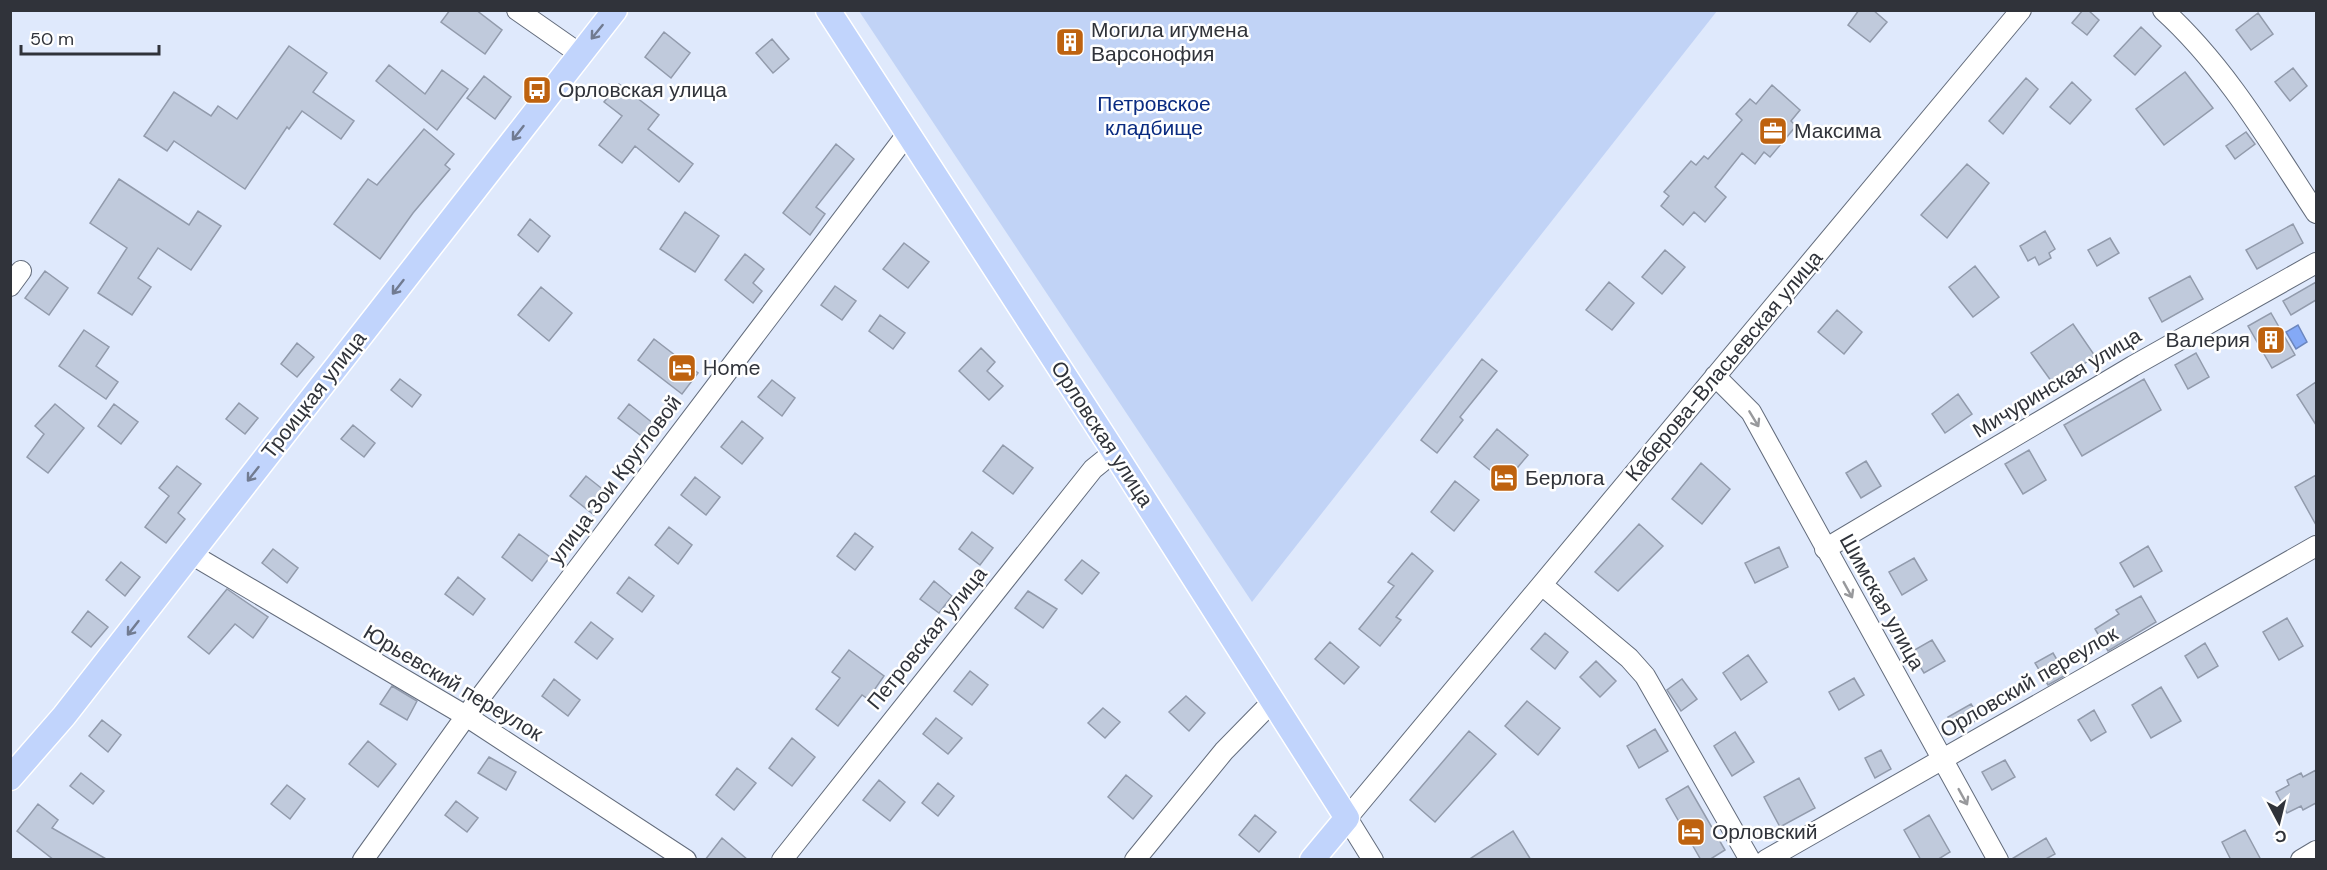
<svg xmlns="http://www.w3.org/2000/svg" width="2327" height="870" font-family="'DM Sans',sans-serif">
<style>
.green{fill:#c1d3f6}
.water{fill:#84a9f6;stroke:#6b86be;stroke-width:1.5}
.building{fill:#c0cadc;stroke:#929bac;stroke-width:1.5}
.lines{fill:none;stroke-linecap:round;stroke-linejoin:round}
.minor-casing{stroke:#636c7c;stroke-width:22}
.major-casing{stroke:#fff;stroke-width:27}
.minor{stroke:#fff;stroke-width:20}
.major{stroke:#c1d4fc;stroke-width:24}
.oneway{stroke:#717b91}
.oneway2{stroke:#98999c}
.labels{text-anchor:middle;stroke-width:5;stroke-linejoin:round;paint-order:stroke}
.poi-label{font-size:21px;fill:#30333a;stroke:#fff;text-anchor:start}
.park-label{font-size:21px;fill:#0a2b81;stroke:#fff}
.street-label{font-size:21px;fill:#30333a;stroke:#fff}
</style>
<rect width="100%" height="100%" fill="#dfe9fc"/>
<!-- green -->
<path class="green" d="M859,11H1717L1252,602Z"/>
<!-- water -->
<path class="water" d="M2298,325L2307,342L2296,349L2286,332Z"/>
<!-- building -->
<path class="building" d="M450,10H476L502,30L485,54L441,22Z
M1859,10H1873L1887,22L1870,42L1848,25Z
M2083,10H2088L2099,20L2087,35L2072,23Z
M2258,13L2273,34L2251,50L2236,30Z
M2141,27L2161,46L2135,75L2114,56Z
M664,32L690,53L671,78L645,57Z
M772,39L789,59L773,73L756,53Z
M289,46L327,73L313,92L354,121L341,139L302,111L289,129L287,127L245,189L174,141L167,151L144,136L174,92L211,116L218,106L237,119Z
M389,65L425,94L442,70L468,89L437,130L376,81Z
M2293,68L2307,86L2290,101L2275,82Z
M2185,72L2213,108L2164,145L2136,109Z
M484,76L511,97L495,119L467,98Z
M2026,78L2038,89L2003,134L1989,121Z
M2072,82L2091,100L2070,124L2050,107Z
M619,84L659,115L648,129L693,164L679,182L635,146L622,163L599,145L622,116L604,102Z
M1772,85L1800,110L1791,121L1796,126L1770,157L1764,152L1755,164L1742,153L1715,187L1726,197L1705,222L1694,212L1683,225L1661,206L1669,196L1664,192L1691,161L1696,165L1704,156L1708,159L1742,120L1736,114L1750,99L1756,104Z
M424,129L454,154L445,165L450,169L413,213L380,259L334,224L368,179L377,185Z
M2246,132L2255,144L2235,159L2226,146Z
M836,144L854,159L816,207L825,214L810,235L783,213Z
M1967,164L1989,183L1947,238L1921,215Z
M119,179L189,225L198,211L221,226L191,270L158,248L138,278L151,287L132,315L98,293L127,248L90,223Z
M685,212L719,236L695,272L660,249Z
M530,219L550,236L538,252L518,235Z
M2293,224L2303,243L2257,269L2246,250Z
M2045,231L2055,249L2049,253L2051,258L2039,265L2035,257L2028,261L2020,246Z
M2110,238L2119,253L2097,266L2088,250Z
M904,243L929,262L908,288L883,269Z
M1665,250L1685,267L1662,294L1642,277Z
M745,254L764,269L753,283L762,291L753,303L725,280Z
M1975,266L1999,297L1973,317L1949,287Z
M45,271L68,288L49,315L25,298Z
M2190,276L2203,299L2162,322L2149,298Z
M1609,282L1634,303L1612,330L1586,310Z
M2316,282V300L2291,315L2283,301Z
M835,286L856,301L842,320L821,305Z
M541,287L572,313L549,341L518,315Z
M1837,310L1862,332L1844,354L1818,332Z
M2271,313L2295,355L2272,368L2248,326Z
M880,315L905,333L893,349L869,331Z
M2073,324L2095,356L2054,385L2031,353Z
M84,330L109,347L96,366L118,382L106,399L59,366Z
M654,339L698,373L682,394L638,360Z
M297,343L314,357L297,377L281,364Z
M981,348L995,362L987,371L1003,386L989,400L959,371Z
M2196,353L2209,377L2188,389L2175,365Z
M1482,359L1497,371L1460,417L1463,420L1437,453L1421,440Z
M400,379L421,395L412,407L391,390Z
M2144,379L2161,410L2082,456L2064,425Z
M772,380L795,398L782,416L758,397Z
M2316,382V425L2297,395Z
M1958,394L1972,414L1945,433L1932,414Z
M239,403L258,418L245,434L226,419Z
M55,404L84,428L48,473L27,457L44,434L35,426Z
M114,404L138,422L121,444L98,426Z
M629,404L659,428L648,441L618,418Z
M742,421L763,438L742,464L721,447Z
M353,425L375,443L364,457L341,439Z
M1497,429L1528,455L1508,479H1501L1474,457Z
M1003,445L1033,468L1013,494L983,471Z
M2029,450L2046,480L2023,494L2005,464Z
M1866,461L1881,486L1861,498L1846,473Z
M1701,463L1730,489L1702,524L1672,499Z
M177,466L201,484L178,513L185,519L166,543L145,527L169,496L159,488Z
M2316,475V525L2295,487Z
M586,476L610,495L594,515L570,496Z
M695,477L720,497L706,515L681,495Z
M1455,481L1479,500L1454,531L1431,512Z
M1639,524L1663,546L1618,591L1595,572Z
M669,527L692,545L678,564L655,545Z
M972,532L993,548L980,565L959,549Z
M855,533L873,547L855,570L837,556Z
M519,534L550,557L532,581L502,557Z
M2148,546L2162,571L2134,587L2120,563Z
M1779,547L1788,567L1755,583L1745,563Z
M273,549L298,568L287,583L262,563Z
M1412,553L1433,571L1396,617L1401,620L1380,646L1359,629L1394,586L1388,582Z
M1914,558L1927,580L1902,595L1889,572Z
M1082,560L1099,573L1082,594L1065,580Z
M121,562L140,577L125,596L106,580Z
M458,577L485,599L473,615L445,594Z
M629,577L654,596L642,612L617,593Z
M934,581L952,596L939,613L920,599Z
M227,589L268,617L253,638L235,624L209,654L188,637Z
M1028,591L1057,609L1043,628L1015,608Z
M2141,596L2156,622L2108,651L2095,629L2119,614L2116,610Z
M88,611L108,627L91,647L72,632Z
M2287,618L2303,646L2279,660L2263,632Z
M591,622L613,639L597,659L575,642Z
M1545,633L1568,652L1555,669L1531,649Z
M1932,640L1945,661L1924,673L1911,652Z
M1330,642L1359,667L1344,684L1315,659Z
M2205,643L2218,666L2198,678L2185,656Z
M849,650L884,676L868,699L862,695L838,726L816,709L840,678L832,672Z
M2053,653L2066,675L2048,685L2035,663Z
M1748,655L1767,682L1741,700L1723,673Z
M1596,661L1616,681L1600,697L1580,677Z
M970,671L988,685L972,705L954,691Z
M1854,678L1864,695L1839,710L1829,692Z
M554,679L580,700L568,716L542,696Z
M1682,679L1697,699L1681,711L1667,690Z
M392,686L417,701L407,720L380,704Z
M2161,687L2181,721L2151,738L2132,705Z
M1186,696L1205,713L1189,731L1169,712Z
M1527,701L1560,728L1538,755L1505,726Z
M1971,704L1980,718L1957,732L1948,717Z
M1103,708L1120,722L1105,738L1088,723Z
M2094,710L2106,732L2091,741L2078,720Z
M936,718L962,738L948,754L923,734Z
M102,720L121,735L108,752L89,736Z
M1655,729L1668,751L1639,768L1627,746Z
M1469,731L1496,754L1435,822L1410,800Z
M1735,732L1754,762L1732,776L1714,746Z
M792,738L815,757L792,786L769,768Z
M368,741L396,764L378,787L349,764Z
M1881,750L1891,769L1875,778L1865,758Z
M489,757L516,772L506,790L478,773Z
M2005,760L2015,777L1992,790L1982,772Z
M737,768L756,783L734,810L716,795Z
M2316,770V803L2303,810L2301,806L2287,813L2276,792L2289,785L2287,780L2301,773L2303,777Z
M81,773L104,791L93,804L70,786Z
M1126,775L1152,796L1133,819L1108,797Z
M1799,778L1815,808L1780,827L1764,797Z
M879,780L905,802L890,821L863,800Z
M938,783L954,796L938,816L922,803Z
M287,785L305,799L290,819L271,804Z
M1688,786L1725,850L1709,860H1701L1666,799Z
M456,801L478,818L467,832L445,815Z
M38,804L58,820L52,828L108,860H54L17,831Z
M1255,815L1276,832L1259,852L1239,835Z
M1929,815L1950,852L1937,860H1921L1904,830Z
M2245,830L2261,860H2231L2222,842Z
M1513,831L1531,860H1468Z
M722,838L748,860H705Z
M2046,838L2055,854L2044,860H2010Z"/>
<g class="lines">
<!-- minor casing -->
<g class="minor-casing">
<path id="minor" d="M517,10L580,54
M2163,10C2226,67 2270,143 2316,213
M10,286L21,271
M1715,376L1751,412L1998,860
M1825,549L2133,366L2316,263
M191,554L466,716L686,860
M1542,585L1629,658L1645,676L1750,860
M363,860L466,716L908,133
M782,860L1093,469L1114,452
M1135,860L1224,751L1273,701
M1373,860L1347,818L2021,10
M1766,860L2316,546
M2301,860L2316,851"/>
</g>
<!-- major casing -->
<g class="major-casing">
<path id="major" d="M828,10L1114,452L1347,818L1312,860
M10,778L64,716L615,10"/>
</g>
<!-- minor -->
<use href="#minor" class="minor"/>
<!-- major -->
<use href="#major" class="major"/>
</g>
<!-- one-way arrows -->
<defs><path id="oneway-shaft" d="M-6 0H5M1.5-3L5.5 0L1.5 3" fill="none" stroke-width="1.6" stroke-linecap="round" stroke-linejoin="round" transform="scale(1.5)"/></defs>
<g class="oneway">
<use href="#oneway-shaft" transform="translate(597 32) rotate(129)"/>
<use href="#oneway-shaft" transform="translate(518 133) rotate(128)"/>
<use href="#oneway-shaft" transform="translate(398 287) rotate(128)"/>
<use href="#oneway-shaft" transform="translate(253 474) rotate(128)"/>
<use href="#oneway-shaft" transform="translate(133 628) rotate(128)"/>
</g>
<g class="oneway2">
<use href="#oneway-shaft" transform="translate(1754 419) rotate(59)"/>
<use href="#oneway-shaft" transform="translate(1848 590) rotate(61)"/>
<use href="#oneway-shaft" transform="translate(1963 797) rotate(61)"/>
</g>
<!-- icons -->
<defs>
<g id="building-square" transform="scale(1.5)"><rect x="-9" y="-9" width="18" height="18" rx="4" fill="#be620f" stroke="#fff"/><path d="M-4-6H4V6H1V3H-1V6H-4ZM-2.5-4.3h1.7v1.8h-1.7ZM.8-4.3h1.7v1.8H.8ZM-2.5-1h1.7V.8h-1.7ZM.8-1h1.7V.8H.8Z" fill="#fff"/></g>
<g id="bus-square" transform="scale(1.5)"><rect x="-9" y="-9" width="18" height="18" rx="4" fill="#be620f" stroke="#fff"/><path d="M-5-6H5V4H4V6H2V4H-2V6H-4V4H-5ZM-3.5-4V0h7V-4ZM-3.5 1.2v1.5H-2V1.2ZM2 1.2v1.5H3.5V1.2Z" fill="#fff"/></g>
<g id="office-square" transform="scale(1.5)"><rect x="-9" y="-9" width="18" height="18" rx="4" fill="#be620f" stroke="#fff"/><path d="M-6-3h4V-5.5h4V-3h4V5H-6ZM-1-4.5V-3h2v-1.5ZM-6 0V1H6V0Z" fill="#fff"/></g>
<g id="hotel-square" transform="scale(1.5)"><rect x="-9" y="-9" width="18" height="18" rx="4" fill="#be620f" stroke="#fff"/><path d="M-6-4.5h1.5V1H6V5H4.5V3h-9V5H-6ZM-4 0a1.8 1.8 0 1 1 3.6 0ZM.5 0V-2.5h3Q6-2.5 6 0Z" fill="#fff"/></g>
</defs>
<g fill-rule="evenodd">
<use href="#building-square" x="1070" y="42"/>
<use href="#bus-square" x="537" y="90"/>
<use href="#office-square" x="1773" y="131"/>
<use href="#building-square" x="2271" y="340"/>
<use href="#hotel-square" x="682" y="368"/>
<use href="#hotel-square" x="1504" y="478"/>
<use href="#hotel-square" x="1691" y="832"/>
</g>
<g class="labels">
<!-- poi labels -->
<g class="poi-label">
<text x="1091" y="37">Могила игумена<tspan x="1091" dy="24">Варсонофия</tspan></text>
<text x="558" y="97">Орловская улица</text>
<text x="1794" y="138">Максима</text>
<text x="2250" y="347" text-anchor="end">Валерия</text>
<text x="703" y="375">Home</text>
<text x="1525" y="485">Берлога</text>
<text x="1712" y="839">Орловский</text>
</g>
<!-- park labels -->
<g class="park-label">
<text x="1154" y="111">Петровское<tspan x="1154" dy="24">кладбище</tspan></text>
</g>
<!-- street labels -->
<g class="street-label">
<text transform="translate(1724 366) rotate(-50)" y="7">Каберова-Власьевская улица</text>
<text transform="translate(2057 383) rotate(-31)" y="7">Мичуринская улица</text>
<text transform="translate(314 395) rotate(-52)" y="7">Троицкая улица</text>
<text transform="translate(1102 434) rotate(57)" y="7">Орловская улица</text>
<text transform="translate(615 480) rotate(-53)" y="7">улица Зои Кругловой</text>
<text transform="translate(1882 602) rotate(61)" y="7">Шимская улица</text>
<text transform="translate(927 638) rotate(-51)" y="7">Петровская улица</text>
<text transform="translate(2029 682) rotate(-30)" y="7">Орловский переулок</text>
<text transform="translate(453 683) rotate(31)" y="7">Юрьевский переулок</text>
</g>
</g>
<!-- border -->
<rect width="2327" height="870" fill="none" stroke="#30333a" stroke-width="24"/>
<!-- north arrow -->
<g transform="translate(2279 822) rotate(173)" stroke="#ffffff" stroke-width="4.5" paint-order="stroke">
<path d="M0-4.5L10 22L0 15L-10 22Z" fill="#30333a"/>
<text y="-9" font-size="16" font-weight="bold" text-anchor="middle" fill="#30333a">С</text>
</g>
<!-- scale -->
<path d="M21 45v9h138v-9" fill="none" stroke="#30333a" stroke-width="3"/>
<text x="30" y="45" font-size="18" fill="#30333a" stroke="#ffffff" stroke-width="4.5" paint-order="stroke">50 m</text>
</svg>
